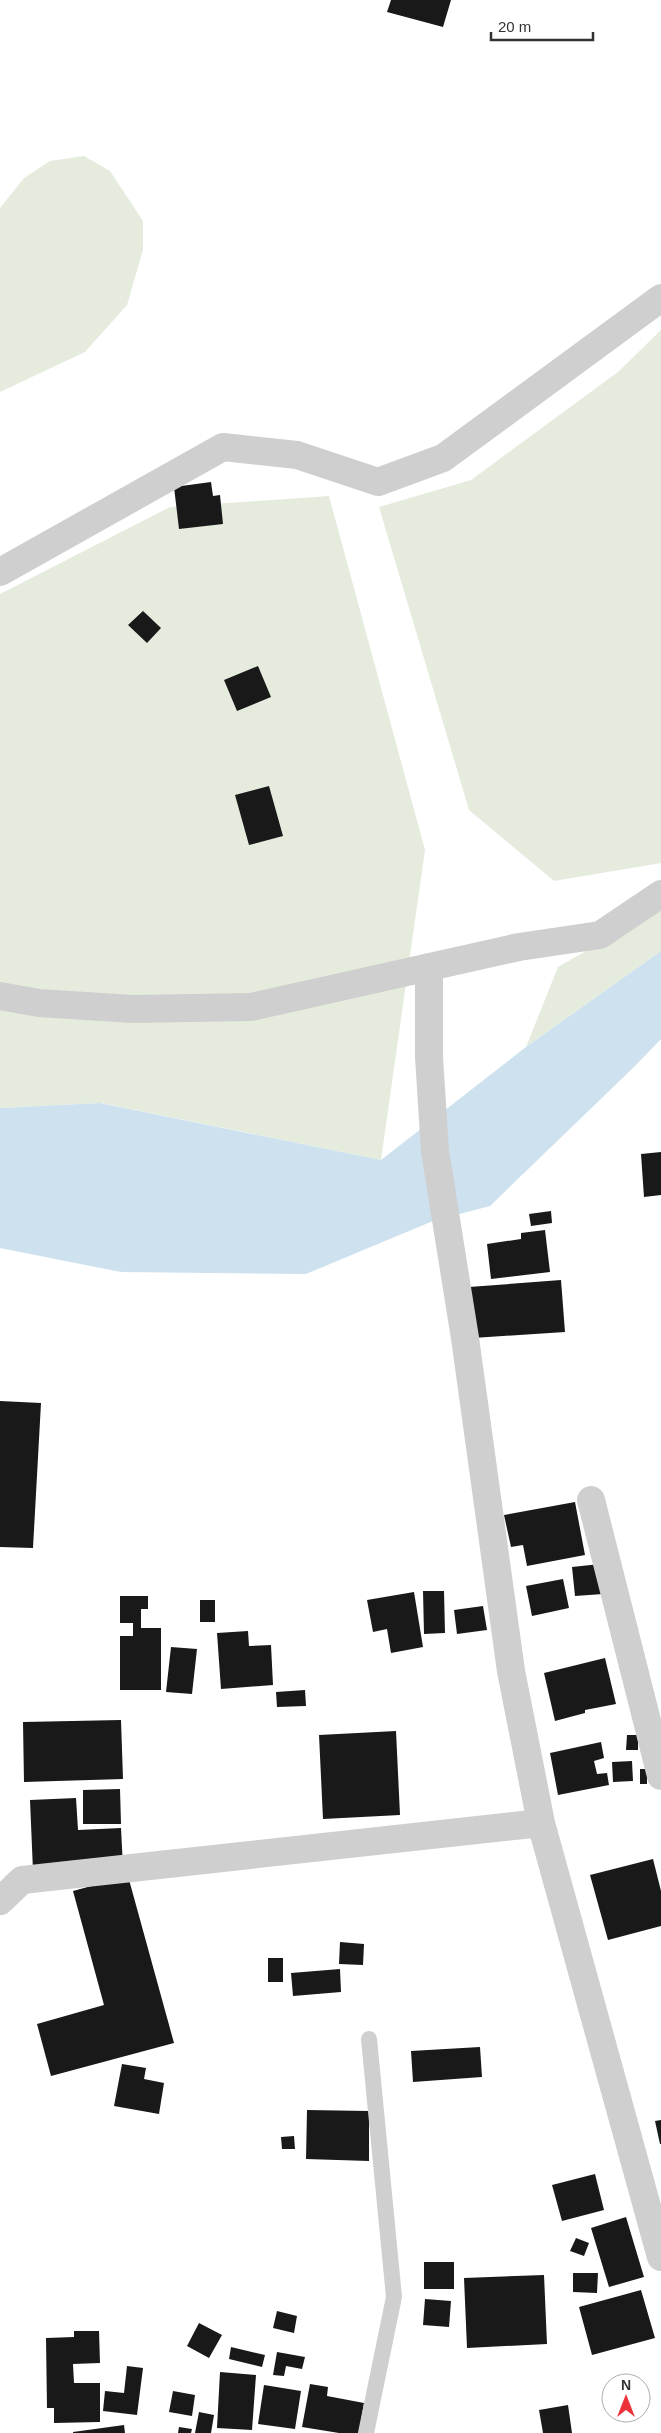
<svg xmlns="http://www.w3.org/2000/svg" width="661" height="2433" font-family="Arial,sans-serif">
<style>
.green{fill:#e5ecde}
.water{fill:#cde1ef}
.building{fill:#191919}
.lines{fill:none;stroke-linecap:round;stroke-linejoin:round}
.lane{stroke:#cfcfcf;stroke-width:16}
.street{stroke:#cfcfcf;stroke-width:28}
</style>
<rect width="100%" height="100%" fill="#fff"/>
<!-- green -->
<path class="green" d="M84,156L110,171L143,221V250L127,305L85,352L0,392V208L24,178L50,161Z
M661,330V863L554,881L469,810L379,507L471,480L618,372Z
M329,496L425,850L381,1160L101,1103L0,1108V594L170,507Z
M661,908V951L526,1047L558,967Z"/>
<!-- water -->
<path class="water" d="M661,951V1039L635,1066L490,1206L433,1221L306,1274L121,1272L0,1248V1108L100,1103L381,1160L526,1047Z"/>
<!-- building -->
<path class="building" d="M391,0H451L443,27L387,12Z
M211,482L213,496L220,495L223,524L179,529L174,487Z
M143,611L161,628L147,643L128,625Z
M258,666L271,697L237,711L224,680Z
M269,786L283,836L249,845L235,795Z
M661,1152V1195L644,1197L641,1154Z
M551,1211L552,1223L531,1226L529,1214Z
M545,1230L550,1272L491,1279L487,1244L521,1239V1233Z
M561,1280L565,1332L473,1338L469,1287Z
M0,1401L41,1403L33,1548L0,1547Z
M575,1502L585,1555L527,1566L523,1545L511,1547L504,1515Z
M600,1564L603,1594L575,1596L572,1567Z
M563,1579L569,1608L532,1616L526,1586Z
M423,1591H444L445,1633L424,1634Z
M414,1592L423,1647L391,1653L387,1629L373,1632L367,1600Z
M120,1596H148V1609H141V1628H161V1690H120V1636H133V1623H120Z
M200,1600H215V1622H200Z
M483,1606L487,1630L457,1634L454,1610Z
M248,1631L249,1646L271,1645L273,1685L221,1689L217,1633Z
M171,1647L197,1649L192,1694L166,1692Z
M605,1658L616,1704L585,1710V1713L555,1721L544,1673Z
M305,1690L306,1706L277,1707L276,1692Z
M121,1720L123,1779L24,1782L23,1722Z
M396,1731L400,1815L323,1819L319,1735Z
M627,1735H638V1750H626Z
M601,1742L604,1758L594,1761L597,1774L607,1773L609,1785L558,1795L550,1753Z
M632,1761L633,1781L613,1782L612,1762Z
M640,1769H647V1784H640Z
M120,1789L121,1824H83V1790Z
M76,1798L78,1830L121,1828L123,1867L33,1871L30,1800Z
M653,1859L661,1891V1926L608,1940L590,1875Z
M128,1876L174,2043L51,2076L37,2024L104,2005L73,1891Z
M340,1942L364,1944L363,1965L339,1964Z
M268,1958H283V1982H268Z
M340,1969L341,1992L293,1996L291,1973Z
M480,2047L482,2077L413,2082L411,2051Z
M122,2064L146,2068L144,2079L164,2083L159,2114L114,2106Z
M307,2110L369,2111V2161L306,2159Z
M661,2120V2144H660L655,2121Z
M294,2136L295,2149H282L281,2137Z
M595,2174L604,2210L562,2221L552,2185Z
M626,2217L644,2277L609,2287L591,2228Z
M576,2238L589,2243L584,2256L570,2251Z
M424,2262H454V2289H424Z
M573,2273H598L597,2293L573,2292Z
M544,2275L547,2344L467,2348L464,2278Z
M641,2290L655,2338L592,2355L579,2307Z
M425,2299L451,2301L449,2327L423,2325Z
M277,2311L297,2316L294,2333L273,2328Z
M199,2323L222,2335L209,2358L187,2346Z
M74,2331H99L100,2363L73,2364L74,2383H100V2422L54,2423V2408H47L46,2338L74,2337Z
M231,2347L265,2355L262,2367L229,2359Z
M277,2352L305,2357L302,2369L286,2366L284,2376L273,2375Z
M127,2366L143,2368L137,2415L103,2411L105,2391L124,2393Z
M220,2372L256,2375L252,2430L217,2428Z
M310,2384L328,2387L327,2396L364,2403L359,2433H339L302,2427Z
M264,2385L301,2391L295,2429L258,2424Z
M173,2391L195,2395L192,2416L169,2412Z
M568,2405L572,2433H543L539,2410Z
M199,2412L214,2415L211,2433H195Z
M124,2425L125,2433H73V2432Z
M179,2427L192,2429L191,2433H178Z"/>
<g class="lines">
<!-- lane -->
<path class="lane" d="M366,2433L394,2297L369,2039"/>
<!-- street -->
<path class="street" d="M0,572L223,447L297,455L378,482L443,458L661,298
M429,967V1057L435,1151L465,1338L511,1671L541,1823L661,2257
M0,996L39,1003L133,1009L251,1007L519,947L600,935L661,894
M591,1500L661,1776
M0,1901L22,1880L541,1823"/>
</g>
<!-- north arrow -->
<g transform="translate(626 2398)"><circle r="24" fill="#ffffff" stroke="#adadad"/>
<path d="M0-4L9 19L0 12L-9 19Z" fill="#ed313b"/>
<text y="-8" font-size="14" font-weight="bold" text-anchor="middle" fill="#323232">N</text>
</g>
<!-- scale -->
<path d="M491 32v8h102v-8" fill="none" stroke="#323232" stroke-width="2.5"/>
<text x="498" y="32" font-size="15" fill="#323232" stroke="#ffffff" stroke-width="4" paint-order="stroke">20 m</text>
</svg>
